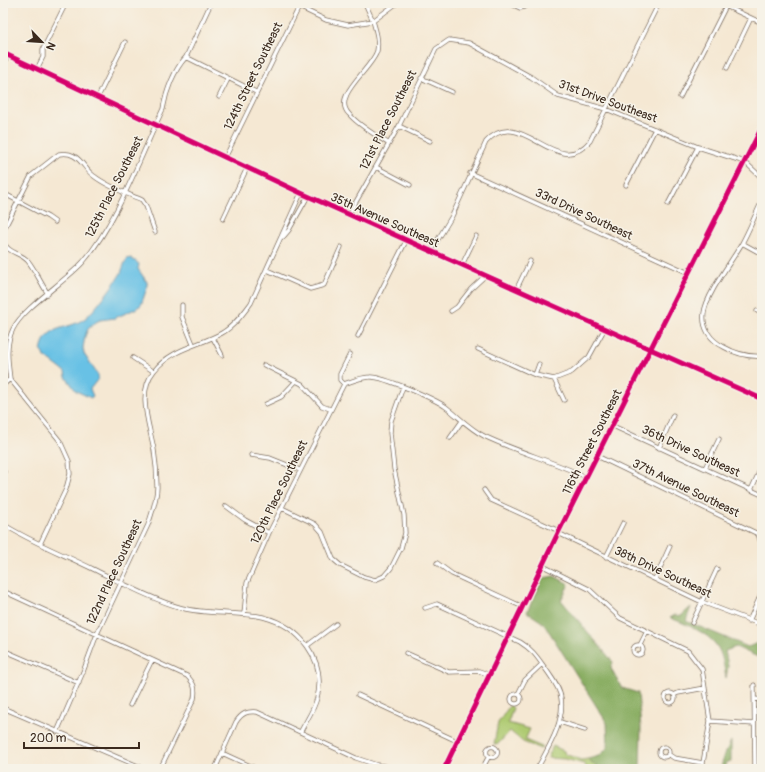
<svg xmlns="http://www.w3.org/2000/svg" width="765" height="772" font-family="Pangolin,sans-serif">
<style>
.green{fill:#aeca71;stroke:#747a48}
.forest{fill:#8aae63;stroke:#626c40}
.water{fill:#68c1e5;stroke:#527682}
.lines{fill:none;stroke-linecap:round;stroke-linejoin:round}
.minor-casing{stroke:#7c6c5d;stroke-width:5}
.tertiary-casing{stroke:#7c6c5d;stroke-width:6}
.minor{stroke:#fff;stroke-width:3.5}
.tertiary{stroke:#fff;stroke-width:4.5}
.cycleway-casing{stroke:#f7f3e8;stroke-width:8}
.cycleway{stroke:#d6006c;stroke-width:5}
.labels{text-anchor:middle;stroke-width:3;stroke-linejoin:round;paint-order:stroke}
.street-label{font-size:12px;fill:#3b2a1e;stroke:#f7f3e8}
</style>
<rect width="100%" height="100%" fill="#f7f3e8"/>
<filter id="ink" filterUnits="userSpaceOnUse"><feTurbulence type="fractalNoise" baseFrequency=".025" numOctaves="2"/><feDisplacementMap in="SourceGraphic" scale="8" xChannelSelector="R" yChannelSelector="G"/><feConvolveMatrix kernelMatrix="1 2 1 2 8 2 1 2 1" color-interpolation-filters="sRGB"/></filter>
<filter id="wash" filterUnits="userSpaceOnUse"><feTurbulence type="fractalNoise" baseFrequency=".012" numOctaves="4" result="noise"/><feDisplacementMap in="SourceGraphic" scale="16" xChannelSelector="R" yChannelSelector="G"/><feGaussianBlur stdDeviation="0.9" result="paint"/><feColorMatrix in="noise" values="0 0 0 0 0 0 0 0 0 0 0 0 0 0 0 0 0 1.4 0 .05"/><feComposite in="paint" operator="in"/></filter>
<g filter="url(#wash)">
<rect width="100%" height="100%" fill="#f5e8d3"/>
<!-- green -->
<path class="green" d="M510,705L513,708L508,723L530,729L525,740L542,747L541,749L523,742L510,731L497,745L494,744L498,723Z
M553,746L564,751L565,754L581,760L588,759L600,769H587L584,764L565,759L548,758Z"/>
<!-- forest -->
<path class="forest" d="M554,576L569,584L561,600L613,662L611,669L622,688L638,693L641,728L640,769H600L588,759L599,756L608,747L607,723L550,633L542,622L527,612L543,578Z
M691,607L686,621L748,647L762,641V652L760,654L762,655V659L736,647L725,651L728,666L726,678C724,668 723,654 716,645C708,633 684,623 670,618L675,615L681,616Z
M731,741V761L725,763L726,769H721L723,758Z"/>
<!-- water -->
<path class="water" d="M131,258L139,264L138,269L147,282V288L141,305L135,309L115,318L100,320L96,322L88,329L85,336L83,348L84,354L98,375V379L90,389L93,396L91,398L76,391L66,377L65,372L44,356L41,351C45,324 66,331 84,319C93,313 115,283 121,273C123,268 124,263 127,259Z"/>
</g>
<g filter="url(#ink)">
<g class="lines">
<!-- minor casing -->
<g class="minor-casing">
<path id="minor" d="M509,3L520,8L525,7L528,3
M719,3L762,23
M299,7L326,20L348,25L373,21L365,3
M186,57L256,92
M3,65L8,55
M727,68L751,18
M37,69L43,57V49L66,3
M421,78L452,92
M98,97L125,42
M219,97L228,79
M680,97L726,6
M399,126L430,141
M389,144C376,135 359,126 349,114C331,96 372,69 377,51C379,40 376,31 373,21L397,3
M225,158L301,3
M376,167L410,185
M470,173L689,273
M626,185L655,129
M3,193L48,217L55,222
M762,201C755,215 749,231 741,245C731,262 706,295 704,313C702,328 710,340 724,347C736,354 748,357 762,356
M668,204L698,147
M349,214L399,126L436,49L449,40L469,43L531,77L558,96L606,109L698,147L745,162L762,178
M223,219L247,168
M3,231L31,176L59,154C65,153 69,153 74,156C83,161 86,171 94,176C108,187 126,193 142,200L146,206L155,232
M283,237L289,230L308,196
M3,242C8,253 21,253 28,261C34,268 42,285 48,294
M742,243L762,254
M431,251L452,216L486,142C521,103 556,182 590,141L659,3
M462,265L476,236
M267,270L310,289L324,285L341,247
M517,288L530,261
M182,305V317L193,344
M451,311L457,307L471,289L486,275
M757,311L762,313
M358,336L406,241
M213,338L222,355
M478,349L535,375L554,379L572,372L589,357L605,328
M133,358L153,371
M264,365L302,384L322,406L330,409
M535,375L539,364
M10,379L60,441L69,461L70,474L66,489L40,544
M554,379L564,400
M344,384C352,381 362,377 370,377C382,376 435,399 446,407C459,417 470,429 484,436C517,452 553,461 586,477
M344,384L340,380V374L350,354
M3,385L10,379C8,362 5,345 13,329C24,307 65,282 83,262C118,221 140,157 163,109C166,91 174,70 186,57L211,3
M266,404L281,397L296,381
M613,426L762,495
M450,438L462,421
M659,448L673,415
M251,455L270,458L300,470
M597,456L758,534L761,543
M705,468L719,439
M3,474L4,472
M484,490L491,500L559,531
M751,490L762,466
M226,506L245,520L269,533
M282,508L315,524L322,532L333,559L340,565L364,577L375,580L384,576L391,568L401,548L405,533L404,515L394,469L390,433L391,421L403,387
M3,524C31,542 63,554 93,569C120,582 153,600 182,608C208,615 236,611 263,617C299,626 327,659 317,698C314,710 306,721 301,731
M558,533L702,602L762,625
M606,557L623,523
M437,563L452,574L523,607
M543,566L589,589L620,618L688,651L702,669L710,721L702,769
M655,579L670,546
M3,591L187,676C194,683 196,688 194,699L160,769
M425,608L437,604L520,642C533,650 537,657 545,668C551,677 560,688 561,698C565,722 548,748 537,769
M244,614L247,583L269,533L344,384
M749,621L762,592
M692,623L717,569
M633 650a5 5 0 1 1 10 0a5 5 0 1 1-10 0Z
M308,645L336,624
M640,645L647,631
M3,650L79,683
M406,653L449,672L479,671L490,675
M754,685L755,769
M665 698a5 5 0 1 1 10 0a5 5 0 1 1-10 0Z
M511 699a5 5 0 1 1 10 0a5 5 0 1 1-10 0Z
M518,694L525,680L542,664
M358,695L457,741
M674,695L678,693L705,688
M755,699L762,700
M130,705L152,660
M3,708L145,769
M710,721L754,724
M560,722L585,730
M57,732L83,672L97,634L148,525C152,513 157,499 157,487C157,475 156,462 154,450C150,426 136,393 154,371C172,348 199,346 222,333C234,326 243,314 251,303L301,193
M486.5 752a5.5 5.5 0 1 1 11 0a5.5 5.5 0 1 1-11 0Z
M659 752a5 5 0 1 1 10 0a5 5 0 1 1-10 0Z
M222,753L257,769
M668,754L674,758L703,763
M215,769L236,722C242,713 247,711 257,712L356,758L377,765L403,769
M412,769H420
M482,769L489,756"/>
</g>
<!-- tertiary casing -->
<g class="tertiary-casing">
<path id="tertiary" d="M3,53L301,193L762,399
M444,769L559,531L762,127"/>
</g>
<!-- minor -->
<use href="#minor" class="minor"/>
<!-- tertiary -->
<use href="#tertiary" class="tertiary"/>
<!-- cycleway casing -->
<g class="cycleway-casing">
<path id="cycleway" d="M3,53L301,193L762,399
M444,769L559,531L762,127"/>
</g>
<!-- cycleway -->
<use href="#cycleway" class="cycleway"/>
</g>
</g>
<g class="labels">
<!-- street labels -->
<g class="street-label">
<text transform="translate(253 76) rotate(-64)" y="4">124th Street Southeast</text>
<text transform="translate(608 101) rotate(20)" y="4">31st Drive Southeast</text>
<text transform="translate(388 120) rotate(-63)" y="4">121st Place Southeast</text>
<text transform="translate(114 187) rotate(-63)" y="4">125th Place Southeast</text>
<text transform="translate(584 214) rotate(25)" y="4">33rd Drive Southeast</text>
<text transform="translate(385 220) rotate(24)" y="4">35th Avenue Southeast</text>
<text transform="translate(592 442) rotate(-63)" y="4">116th Street Southeast</text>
<text transform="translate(691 451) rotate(25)" y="4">36th Drive Southeast</text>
<text transform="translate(686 488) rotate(26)" y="4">37th Avenue Southeast</text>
<text transform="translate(279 492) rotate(-64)" y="4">120th Place Southeast</text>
<text transform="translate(114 572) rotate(-65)" y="4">122nd Place Southeast</text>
<text transform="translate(663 572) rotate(25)" y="4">38th Drive Southeast</text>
</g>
</g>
<!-- margin -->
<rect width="765" height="772" fill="none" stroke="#f7f3e8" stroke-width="16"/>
<!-- north arrow -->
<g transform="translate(42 42) rotate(115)" stroke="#f7f3e8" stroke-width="3" paint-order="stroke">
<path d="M0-3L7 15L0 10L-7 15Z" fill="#3b2a1e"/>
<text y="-6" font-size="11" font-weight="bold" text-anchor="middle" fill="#3b2a1e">N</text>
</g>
<!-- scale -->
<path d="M24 742v6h115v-6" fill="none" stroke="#3b2a1e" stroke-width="2"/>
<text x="30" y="742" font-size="12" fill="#3b2a1e" stroke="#f7f3e8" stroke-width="3" paint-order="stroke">200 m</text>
</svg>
